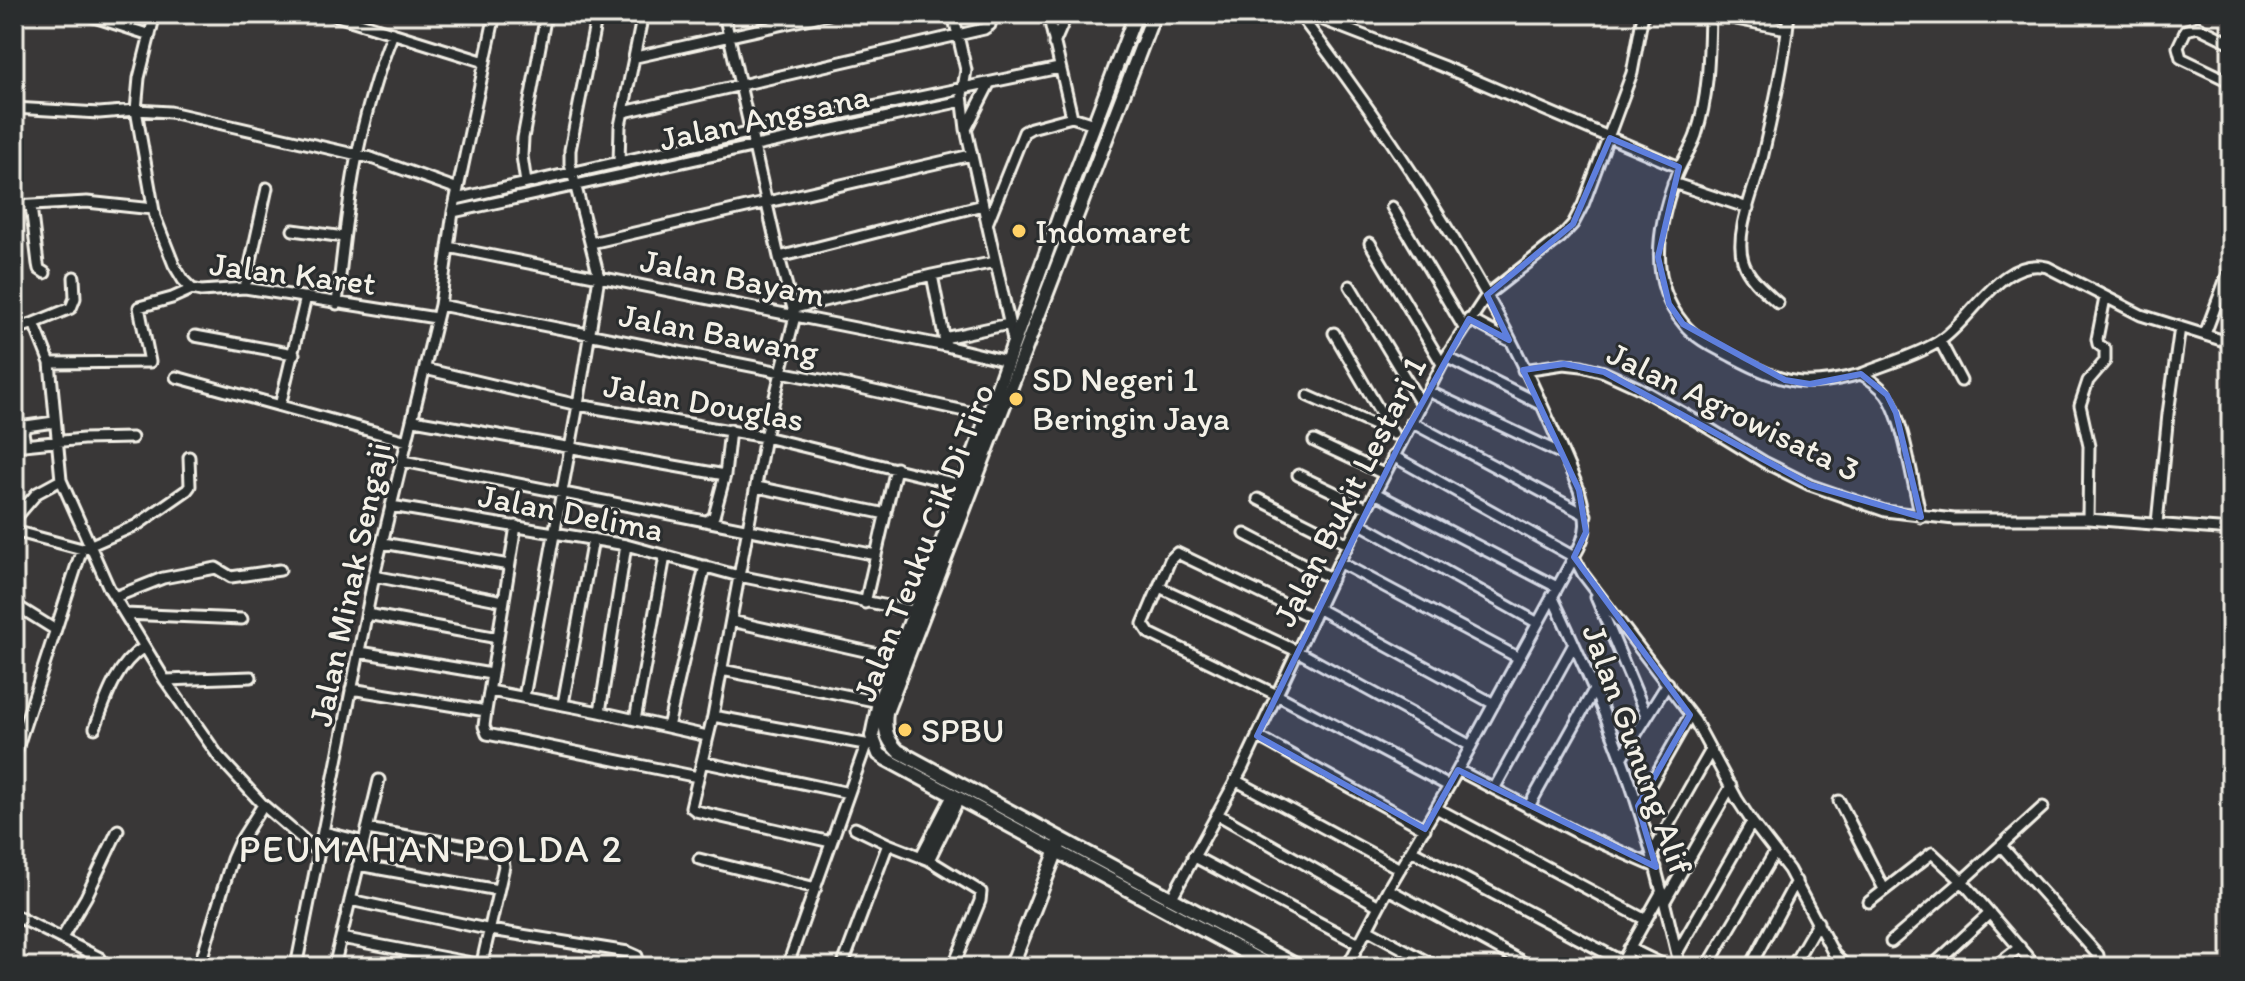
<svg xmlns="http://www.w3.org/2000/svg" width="2245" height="981" font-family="Itim,sans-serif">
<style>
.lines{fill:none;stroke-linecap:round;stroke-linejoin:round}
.street-casing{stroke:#f4f1e8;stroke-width:15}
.secondary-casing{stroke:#f4f1e8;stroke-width:18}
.street{stroke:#2a2d2e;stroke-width:9}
.secondary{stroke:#2a2d2e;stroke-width:12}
.marked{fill:#5e7fdd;fill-opacity:0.2;stroke:#5e7fdd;stroke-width:6;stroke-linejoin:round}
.poi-dot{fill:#ffd166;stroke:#2a2d2e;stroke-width:3}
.labels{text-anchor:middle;stroke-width:6;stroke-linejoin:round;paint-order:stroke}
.street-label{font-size:34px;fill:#f4f1e8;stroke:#2a2d2e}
.poi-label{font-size:34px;fill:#f4f1e8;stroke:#2a2d2e;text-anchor:start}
.quarter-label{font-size:38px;letter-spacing:2px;fill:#f4f1e8;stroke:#2a2d2e}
</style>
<rect width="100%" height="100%" fill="#393737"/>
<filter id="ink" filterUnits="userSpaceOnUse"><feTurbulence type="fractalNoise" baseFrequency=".0125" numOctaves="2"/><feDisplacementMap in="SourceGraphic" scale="16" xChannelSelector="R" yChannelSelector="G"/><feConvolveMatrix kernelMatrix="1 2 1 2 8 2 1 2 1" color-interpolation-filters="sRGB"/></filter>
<g filter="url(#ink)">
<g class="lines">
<!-- street casing -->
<g class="street-casing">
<path id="street" d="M85,14L150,35
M155,14L139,78L136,110L155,217L174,265L183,280L192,289L201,291L245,288L436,318
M331,14L485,62
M724,14L779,257L795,316L765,437L713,716L691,807L696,811L831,842
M953,14L966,70L962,95L966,129L1014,344
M1048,14L1072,117L1094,124
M1299,14C1367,103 1430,195 1485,292C1521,355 1551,424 1579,490C1587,520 1590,530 1574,557L1583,574L1695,721L1737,799L1752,822L1789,870L1834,954L1847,967
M1308,14L1442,66L1679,167
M1710,14C1709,55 1709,95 1696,135C1691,150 1680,163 1675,179C1658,225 1648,282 1683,323C1695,339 1716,348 1733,357C1785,384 1804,389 1861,374C1870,379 1879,385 1886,394C1904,418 1913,486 1921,517
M1710,14L1787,29
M2231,43L2198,27L2186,30L2178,47L2181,58L2231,82
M1054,44L1067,14
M636,57L829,14
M14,108L99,113L136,110L170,112L371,158L458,189
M624,112L984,29L990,25L991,14
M966,129L989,84
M619,163L620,126L643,14
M526,183L522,156L523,138L546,14
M1673,183L1748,208
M456,199L752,132L1059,68
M14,206L87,202L153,209
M31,206L38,264L39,269L45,273
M1392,207L1464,328
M453,212L962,101
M987,224L1024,132L1031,128L1072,117
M293,230L344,237
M591,243L971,155
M1370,243L1442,364
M448,247L946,346L1007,361
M779,257L983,205
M932,275L946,346
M1350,286L1421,404
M245,288L267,188
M1778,303C1766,292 1748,278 1743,261C1734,233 1755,188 1762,159C1773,111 1784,63 1789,14
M337,304C347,207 356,125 393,33
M440,305L847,385L987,416
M794,308L932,275L995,262
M1469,319L1508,340
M34,323L71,308L75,298L74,277
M14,330L34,323L50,363L61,480L109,588L165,680L219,757L263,805L319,853
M1334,333L1393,434
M2205,334L2231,265
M195,336L294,354
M944,338L1009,324
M1940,341L1961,381
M1446,357L1540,404
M50,363L150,362L139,307L172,298L192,289
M425,369L578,405L765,437L965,486
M1523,370L1564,364L1582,366L1604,372L1637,387L1697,421L1764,462L1810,485L1885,511L1954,519H2088L2231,530
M1861,374C1883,365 1923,353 1941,340C1974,317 2002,256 2047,267L2141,315L2231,343
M176,377L407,441
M1428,391L1562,454
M1308,396L1392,433
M280,406L306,297
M414,420L725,475
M1411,422L1586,515
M1314,441L1384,474
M25,444L23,432L26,426L54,422
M14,446L83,439L132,438
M403,461L876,555
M1298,475L1367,508
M757,487L886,514
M1375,493L1557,587
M1258,499L1348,544
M391,506L626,545L739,576L918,612
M2088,519L2089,446L2080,405L2088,381L2105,361V349L2098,344L2097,339L2105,298
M14,520L37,493L61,480
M709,520L714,516L725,475L730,430
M1359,523L1538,623
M2157,523L2168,414L2180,327
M516,526L486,711L484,726L487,734L698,777
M14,531L82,549L137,525L187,490L190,486L189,457
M1245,534L1332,579
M383,543L509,565
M1339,562L1519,658
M374,576L503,601
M1159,587L1297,651L1471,746
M1552,596C1584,665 1616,735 1638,807C1655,859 1667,913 1680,967
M115,597L163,578L216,568L231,577L280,570
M1596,597L1646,715
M865,603L896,468
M14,604L54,629
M1317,608L1494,704
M125,614L242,619
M367,614L498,638
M1313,618L1177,553L1170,560L1143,624L1149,633L1275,694L1449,786
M731,621L896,658
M360,652L491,674
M722,670L879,702
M165,680L251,677
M351,689L486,711
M490,691L600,712L707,736
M524,697L578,405L599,277L570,164V150L597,14
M563,704L593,539
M600,712L626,545
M713,716L870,745
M635,720L665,556
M668,727L705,566
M95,728C106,698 116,665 144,647
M1257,736L1425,829
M14,758L82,549
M1621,758L1668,683
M702,762L849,793
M1458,770L1578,833L1656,867
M1235,780L1400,869
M1494,789L1574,644
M1839,801L1884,889
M1638,806L1690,715
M1436,808L1646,920
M1528,808L1594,690
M1217,814L1379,906
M855,828L888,844
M367,829L501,852L504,866L481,967
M324,832L364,842
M2001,846L2098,955L2099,967
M1411,850L1623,962
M1652,854L1711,750
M921,856L952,796
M1193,856L1359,944
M699,859L816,888
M929,860L959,799
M358,865L498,890
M1388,889L1532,967
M1171,899L1242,769L1339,562L1446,357L1487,295L1561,237L1573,224L1583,205L1632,73L1643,14
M350,900L491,930L628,952L637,956L639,967
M1665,901L1731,786
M1869,902L1932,853L1962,881L1891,942
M14,915L100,958L106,967
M1367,929L1437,967
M62,938L86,897L118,830
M341,938L493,967
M1629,948L1668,967
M1677,953L1752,822
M1621,964L1662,891
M199,967L232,859L239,843L263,805
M296,967L374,576L440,305L453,212L495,14
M334,967L379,780
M787,967L866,745
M842,967L888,844L929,860L981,892L980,901L953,967
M1347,967L1388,889L1449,786L1574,557L1393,456
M1707,967L1775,852
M1750,967L1796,881
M1792,967L1818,922
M1931,967L1990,913
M1994,967L2020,947
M2036,967L1962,881L2043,807"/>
</g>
<!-- secondary casing -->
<g class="secondary-casing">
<path id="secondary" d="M1136,14L1062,209L944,537L879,702L872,736L879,754L886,759L1272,967
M1154,14L886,712C884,729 886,739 898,751L1299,967
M1011,967L1059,845"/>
</g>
<!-- street -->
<use href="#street" class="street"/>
<!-- secondary -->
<use href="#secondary" class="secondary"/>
</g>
</g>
<!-- marked area -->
<path class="marked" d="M1610,138L1679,167L1658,257L1669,304L1683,324L1785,380L1810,384L1861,374L1887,395L1896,413L1921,517L1810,485L1604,372L1564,364L1523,370L1579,490L1586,532L1574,557L1690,715L1638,806L1656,867L1458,770L1425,829L1257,736L1401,441L1469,319L1509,340L1487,295L1573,224Z"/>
<!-- markers -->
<g class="poi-dot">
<circle cx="1019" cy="231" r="8"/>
<circle cx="1016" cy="399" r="8"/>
<circle cx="905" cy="730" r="8"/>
</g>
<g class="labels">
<!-- street labels -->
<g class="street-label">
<text transform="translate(764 117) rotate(-12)" y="12">Jalan Angsana</text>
<text transform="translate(293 273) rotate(7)" y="12">Jalan Karet</text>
<text transform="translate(733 277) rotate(11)" y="12">Jalan Bayam</text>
<text transform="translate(719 333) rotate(11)" y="12">Jalan Bawang</text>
<text transform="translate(704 402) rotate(10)" y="12">Jalan Douglas</text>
<text transform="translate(1734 411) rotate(26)" y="12">Jalan Agrowisata 3</text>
<text transform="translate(1349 491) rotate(-63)" y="12">Jalan Bukit Lestari 1</text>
<text transform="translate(571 512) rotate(11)" y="12">Jalan Delima</text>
<text transform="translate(923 542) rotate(-69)" y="12">Jalan Teuku Cik Di Tiro</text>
<text transform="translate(349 584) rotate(-78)" y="12">Jalan Minak Sengaji</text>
<text transform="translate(1638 749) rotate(70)" y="12">Jalan Gunung Alif</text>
</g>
<!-- poi labels -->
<g class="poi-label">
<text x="1035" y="243">Indomaret</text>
<text x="1032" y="391">SD Negeri 1<tspan x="1032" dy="39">Beringin Jaya</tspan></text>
<text x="921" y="742">SPBU</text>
</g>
<!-- quarter labels -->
<g class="quarter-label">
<text x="431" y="862">PEUMAHAN POLDA 2</text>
</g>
</g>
<!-- margin -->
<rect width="2245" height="981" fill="none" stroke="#2a2d2e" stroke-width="48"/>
<rect x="24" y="24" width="2197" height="933" fill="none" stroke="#f4f1e8" stroke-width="3" filter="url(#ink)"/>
</svg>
